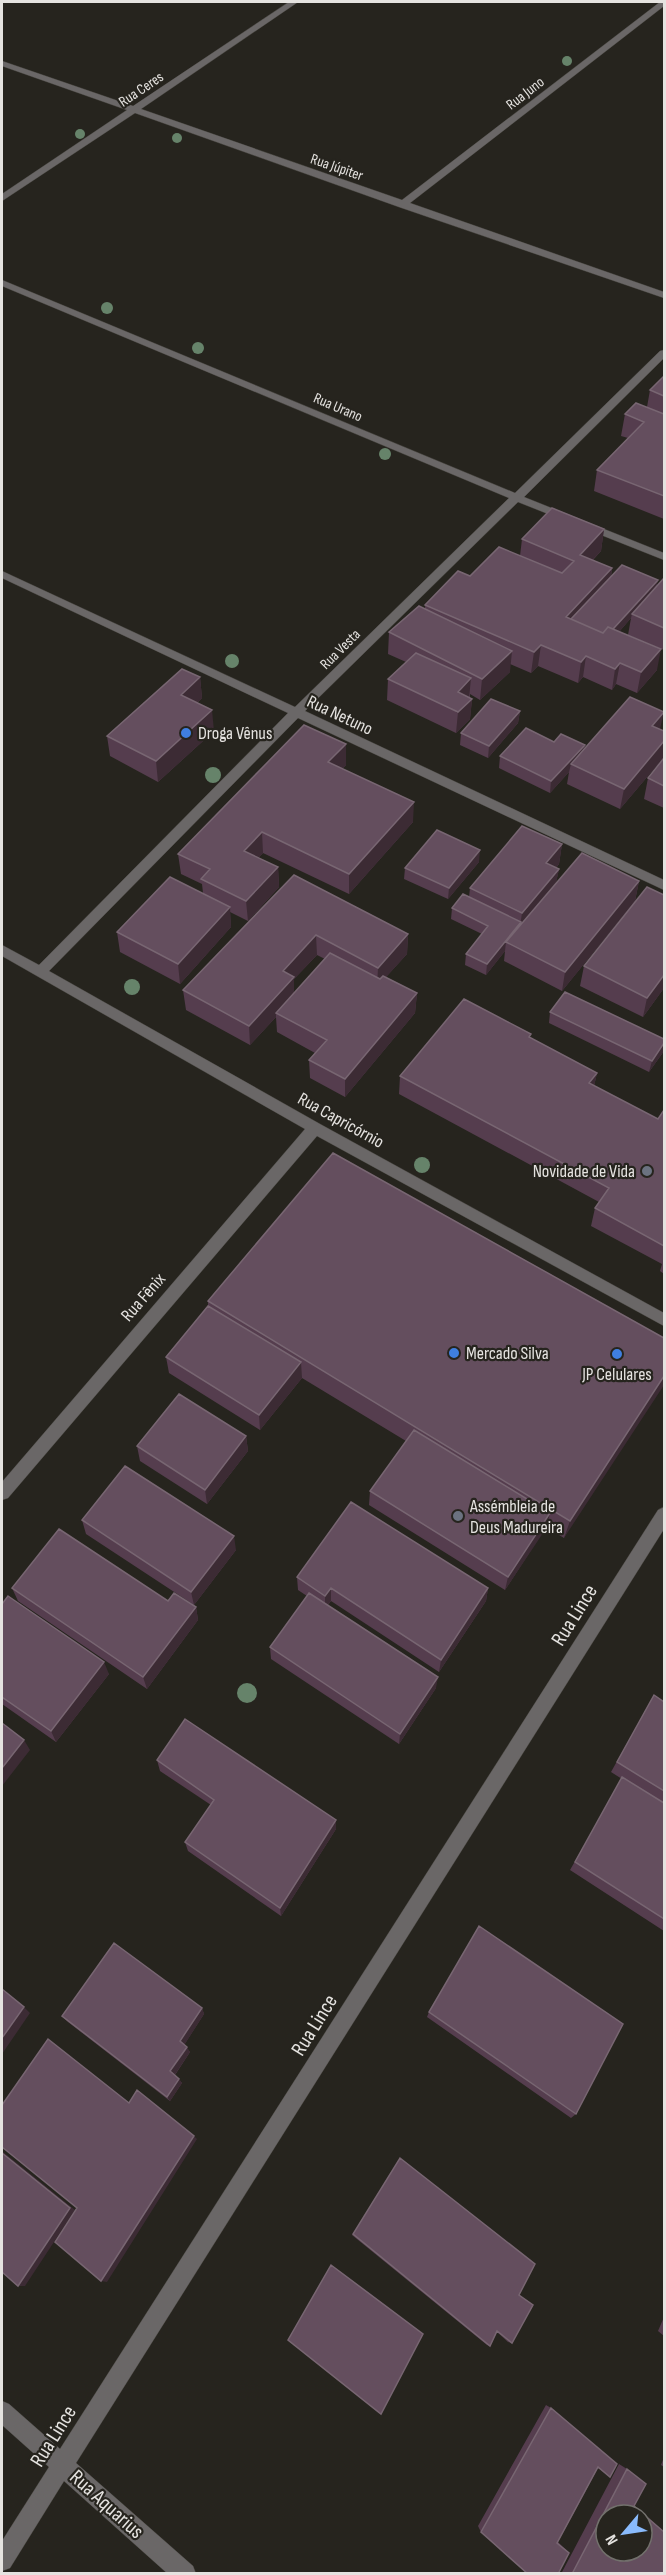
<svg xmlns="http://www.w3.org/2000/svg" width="666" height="2575" font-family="'Sofia Sans Condensed',sans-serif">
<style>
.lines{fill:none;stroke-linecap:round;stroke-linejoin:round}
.minor-casing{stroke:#413f39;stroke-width:1}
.minor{fill:#6a6767;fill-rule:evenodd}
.tree{fill:#66836a}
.wall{fill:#553d4e;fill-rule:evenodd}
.shaded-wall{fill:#3c2b34}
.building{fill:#644e5e;stroke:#786672;stroke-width:1.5;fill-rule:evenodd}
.shop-dot{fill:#3f7fe0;stroke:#26241e;stroke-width:2}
.worship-dot{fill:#6b7280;stroke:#26241e;stroke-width:2}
.labels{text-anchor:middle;stroke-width:4.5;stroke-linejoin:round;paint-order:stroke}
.far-street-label{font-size:15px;fill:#e5e3e0;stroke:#26241e}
.street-label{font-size:18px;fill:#e5e3e0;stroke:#26241e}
.poi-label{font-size:18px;fill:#e5e3e0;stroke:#26241e;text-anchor:start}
.near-street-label{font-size:21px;fill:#e5e3e0;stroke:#26241e}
</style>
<rect width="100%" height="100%" fill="#26241e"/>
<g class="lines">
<!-- minor casing -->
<g class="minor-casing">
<path id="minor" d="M289,2H298L141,109L402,200L660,2H664V6L410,203L664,292V298L399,207L135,113L2,201V194L127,110L2,66V61L133,106Z
M2,280L515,493L660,351L664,350V358L524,497L664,553V560L518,502L305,711L664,880V890L298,718L49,971L320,1124L664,1313V1326L317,1136L8,1498L2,1500V1482L305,1129L2,956V945L39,965L288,713L2,578V571L295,707L509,498L2,286Z
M664,1507V1529L76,2463L193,2566L196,2574H168L64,2481L10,2568L2,2571V2541L49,2467L2,2425V2401L9,2404L60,2449L658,1510Z"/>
</g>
<!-- minor -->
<use href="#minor" class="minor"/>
</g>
<!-- trees -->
<g class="tree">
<circle cx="567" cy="61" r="5"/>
<circle cx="80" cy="134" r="5"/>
<circle cx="177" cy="138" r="5"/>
<circle cx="107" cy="308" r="6"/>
<circle cx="198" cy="348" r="6"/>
<circle cx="385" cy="454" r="6"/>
<circle cx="232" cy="661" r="7"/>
<circle cx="213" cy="775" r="8"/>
<circle cx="132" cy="987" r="8"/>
<circle cx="422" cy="1165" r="8"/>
<circle cx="247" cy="1693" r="10"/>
</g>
<!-- wall -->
<path class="wall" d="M664,378V519L594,491L597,470L628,438L621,436L625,414L647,407L650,390Z
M604,529L601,551L593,560L612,568L611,577L658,580L656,587L664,578V650L628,635L631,618L619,632L657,670L637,693L616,684L612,690L583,677L578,683L538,666L531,673L510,664V672L480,700L470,694V698L472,699L470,719L456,733L387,700L388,679L406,662L388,654L389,632L425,608V605L470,576L520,556L522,539Z
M200,677L202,698L197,703L214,731L158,782L110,756L107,736Z
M520,711L518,723L488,758L460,745L461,733Z
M660,729L664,741V757L620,809L567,784L569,772L550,793L499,768L500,756L554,742L585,745L584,749Z
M346,744V765L342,769L413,822L349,894L263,853L258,858L278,867L279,887L248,921L230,912L231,927L180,984L120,952L117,932L203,893L202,884L181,874L178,854Z
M664,758V808L644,799L648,778Z
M562,844L559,864L556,868L559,869L556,882L639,881L635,901L562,991L504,961L505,951L486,975L465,965L466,954L482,934L451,919L452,908L469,897L470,888Z
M479,862L448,899L404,879L405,868Z
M294,875L408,934L407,954L386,977L417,993L415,1013L345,1097L310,1078L309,1060L315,1053L277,1032L276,1017L250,1045L186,1010L183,990ZM317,955L325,959L294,993V979Z
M584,966L664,988L643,1017L580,986Z
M550,1012L664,1051L649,1072L549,1023Z
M531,1038L597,1073L594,1086L658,1119L664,1110V1274L660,1271L662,1264L591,1226L595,1208L599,1202L399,1094L400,1076Z
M208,1301L664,1338L564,1538L546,1527L505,1590L369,1505L370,1491L406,1441L302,1378L260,1430L169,1373L166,1357L208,1306Z
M246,1436L248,1451L207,1504L140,1461L137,1446Z
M82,1520L236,1550L194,1605L86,1534Z
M297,1577L488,1588L486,1601L439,1672L331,1601L328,1605L436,1688L399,1744L271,1659L270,1647L307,1596L298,1590Z
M12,1588L168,1601L196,1607L198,1620L147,1689L18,1601Z
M2,1604L109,1674L56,1742L2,1704Z
M654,1695L664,1702V1931L570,1870L622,1779L611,1772Z
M157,1760L336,1829L281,1916L188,1851L185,1842L211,1805L160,1771Z
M202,2008L204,2014L184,2045L190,2052L175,2075L182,2083L170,2101L68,2022L62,2016Z
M429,2012L576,2114L571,2118L427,2017Z
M353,2234L519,2295L512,2343L508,2342L497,2332L490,2346L487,2345L352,2235Z
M664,2317V2336L658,2331Z
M546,2405L551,2408L610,2477L598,2468L558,2542L569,2553L481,2532L478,2526Z
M664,2457V2467L661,2465Z
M619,2464L627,2469L634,2506L664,2574H561Z"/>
<!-- shaded-wall -->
<path class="shaded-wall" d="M604,529L601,551L577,576L580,555Z
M612,568L609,589L577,623L566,617Z
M658,580L655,592L632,614L631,618L605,648L607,636Z
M541,645L538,666L531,673L534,652Z
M661,649L657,670L637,693L641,672Z
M512,651L510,672L480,700L482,679Z
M586,656L583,677L578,683L581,662Z
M620,663L616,684L612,690L615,669Z
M200,677L202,698L183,716L181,695Z
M471,678L469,699L456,713L458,692Z
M472,699L470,719L456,733L458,712Z
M212,710L214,731L158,782L156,761Z
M520,711L518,723L488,758L489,746Z
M664,712L659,733L652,726Z
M664,741V757L620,809L624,789Z
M346,744V765L328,783V762Z
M585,745L583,757L571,764L569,772L550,793L551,781Z
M414,802L413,822L349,894V874Z
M262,832L263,853L246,871L244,851Z
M562,844L559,864L543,883L546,863Z
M480,850L479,862L448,899L449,888Z
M278,867L279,887L248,921L246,901Z
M559,869L555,889L519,933L522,913Z
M639,881L635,901L562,991L565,972Z
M230,907L231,927L180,984L178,964Z
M521,922L519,933L506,942L505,951L486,975L487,964Z
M408,934L407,954L377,987L378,968Z
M316,935L317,955L294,979V997L276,1013V1017L250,1045L249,1026L283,971Z
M664,975V988L643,1017L647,998Z
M417,993L415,1013L345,1097V1079Z
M664,1043V1051L649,1072L652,1061Z
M597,1073L593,1091L589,1083Z
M301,1362L302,1378L260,1430L259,1415Z
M664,1376V1385L564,1538L570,1521Z
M246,1436L248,1451L207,1504L205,1490Z
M550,1513L547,1527L505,1590L508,1577Z
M234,1536L236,1550L194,1605L191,1592Z
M331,1588V1601L325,1608V1596Z
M488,1588L486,1601L439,1672L441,1660Z
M196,1607L198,1620L147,1689L143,1677Z
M104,1662L109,1674L56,1742L51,1731Z
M438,1677L436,1688L399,1744L400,1734Z
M24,1740L30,1750L2,1786V1768Z
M336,1820V1829L281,1916L280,1908Z
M24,2007L30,2013L2,2054V2038Z
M202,2008L204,2014L183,2047L180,2041Z
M187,2047L190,2052L174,2076L170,2071Z
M179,2079L182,2083L170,2101L167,2097Z
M194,2136L197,2139L107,2282L101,2281Z
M2,2151L75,2210L25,2286H18Z"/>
<!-- building -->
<path class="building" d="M663,377L664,378V396L650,390Z
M636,403L664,414V496L597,470L644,422L625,414Z
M552,508L604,529L580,555L612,568L566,617L603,633L608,627L661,649L641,672L620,663L615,669L586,656L581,662L541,645L534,652L425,605L458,571L470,576L499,547L562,573L574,561L522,539Z
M622,565L658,580L613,629L608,627L603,633L571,619Z
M664,578V628L632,614Z
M419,606L512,651L482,679L389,632Z
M416,653L471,678L458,692L472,699L458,712L388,679Z
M182,669L200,677L181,695L212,710L156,761L107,736Z
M630,697L664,712L652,726L664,731V741L624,789L571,764Z
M491,699L520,711L489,746L461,733Z
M304,725L346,744L328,762L414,802L349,874L262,832L244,851L278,867L246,901L201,879L210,869L178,854Z
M526,728L554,742L561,734L585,745L551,781L500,756Z
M664,758V786L648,778Z
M522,826L562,844L546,863L559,869L522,913L470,888Z
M437,830L480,850L449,888L405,868Z
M582,853L639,881L565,972L506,942Z
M294,875L408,934L378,968L316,935L283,971L294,977L249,1026L183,990Z
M170,877L230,907L178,964L117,932Z
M647,887L664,895V975L647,998L584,966Z
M463,894L521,922L487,964L466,954L488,926L452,908Z
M330,953L380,979L383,976L417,993L345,1079L309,1060L327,1040L276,1013Z
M565,992L664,1039V1043L652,1061L550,1012Z
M464,999L531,1034L529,1037L597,1073L589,1083L658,1119L664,1110V1246L595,1208L609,1188L400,1076Z
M333,1153L664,1338V1376L570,1521L208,1301Z
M208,1306L301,1362L259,1415L166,1357Z
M179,1394L246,1436L205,1490L137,1446Z
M414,1430L550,1513L508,1577L370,1491Z
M125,1466L234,1536L191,1592L82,1520Z
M351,1502L488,1588L441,1660L331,1588L325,1596L297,1577Z
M59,1529L168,1601L174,1593L196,1607L143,1677L12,1588Z
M309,1593L438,1677L400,1734L270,1647Z
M8,1596L104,1662L51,1731L2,1697V1604Z
M654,1695L664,1702V1791L617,1762Z
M185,1719L336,1820L280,1908L185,1842L214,1800L157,1760Z
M2,1723L24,1740L2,1768Z
M622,1777L664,1803V1919L575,1862Z
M479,1926L623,2024L576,2114L429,2012Z
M114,1943L202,2008L180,2041L187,2047L170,2071L179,2079L167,2097L62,2016Z
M2,1989L24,2007L2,2038Z
M48,2039L129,2103L137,2090L194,2136L101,2281L55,2242L77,2208L2,2147V2105Z
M2,2153L70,2208L18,2286L2,2272Z
M400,2158L535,2264L519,2295L533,2305L512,2343L497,2331L490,2346L353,2234Z
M331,2265L423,2334L381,2414L288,2340Z
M551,2408L617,2464L610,2477L598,2467L557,2543L569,2553L558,2574H528L481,2532Z
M627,2469L646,2484L634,2506L664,2532V2574H572ZM606,2515H642V2551H606Z"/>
<!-- markers -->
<g class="shop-dot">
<circle cx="186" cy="733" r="6"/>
<circle cx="454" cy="1353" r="6"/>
<circle cx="617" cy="1354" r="6"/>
</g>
<g class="worship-dot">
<circle cx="647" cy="1171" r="6"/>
<circle cx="458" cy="1516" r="6"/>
</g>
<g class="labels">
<!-- far-street labels -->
<g class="far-street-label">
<text transform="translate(141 89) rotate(-34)" y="5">Rua Ceres</text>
<text transform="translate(525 93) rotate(-38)" y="5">Rua Juno</text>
<text transform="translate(337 167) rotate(19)" y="5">Rua Júpiter</text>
<text transform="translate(338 407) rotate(23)" y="5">Rua Urano</text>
<text transform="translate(340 649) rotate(-45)" y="5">Rua Vesta</text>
</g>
<!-- street labels -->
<g class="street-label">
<text transform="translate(340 715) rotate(25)" y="6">Rua Netuno</text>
<text transform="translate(341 1120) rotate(29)" y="6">Rua Capricórnio</text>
<text transform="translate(143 1297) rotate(-49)" y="6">Rua Fênix</text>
</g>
<!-- poi labels -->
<g class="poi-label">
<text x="198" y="739">Droga Vênus</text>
<text x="635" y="1177" text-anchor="end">Novidade de Vida</text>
<text x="466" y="1359">Mercado Silva</text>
<text x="617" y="1380" text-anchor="middle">JP Celulares</text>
<text x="470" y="1512">Assémbleia de<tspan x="470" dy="21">Deus Madureira</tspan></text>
</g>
<!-- near-street labels -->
<g class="near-street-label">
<text transform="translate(574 1615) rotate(-58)" y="7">Rua Lince</text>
<text transform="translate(314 2025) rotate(-58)" y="7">Rua Lince</text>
<text transform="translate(53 2436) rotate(-58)" y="7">Rua Lince</text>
<text transform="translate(107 2504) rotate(42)" y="7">Rua Aquarius</text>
</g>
</g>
<!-- border -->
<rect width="666" height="2575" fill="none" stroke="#e5e3e0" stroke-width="6"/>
<!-- north arrow -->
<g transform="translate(624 2533) rotate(241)"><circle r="28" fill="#26241e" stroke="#72706c" stroke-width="1.5"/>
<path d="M0-4.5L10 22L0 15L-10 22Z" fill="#89bafc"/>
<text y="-9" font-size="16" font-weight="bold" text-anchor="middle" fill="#e5e3e0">N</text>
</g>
</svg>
